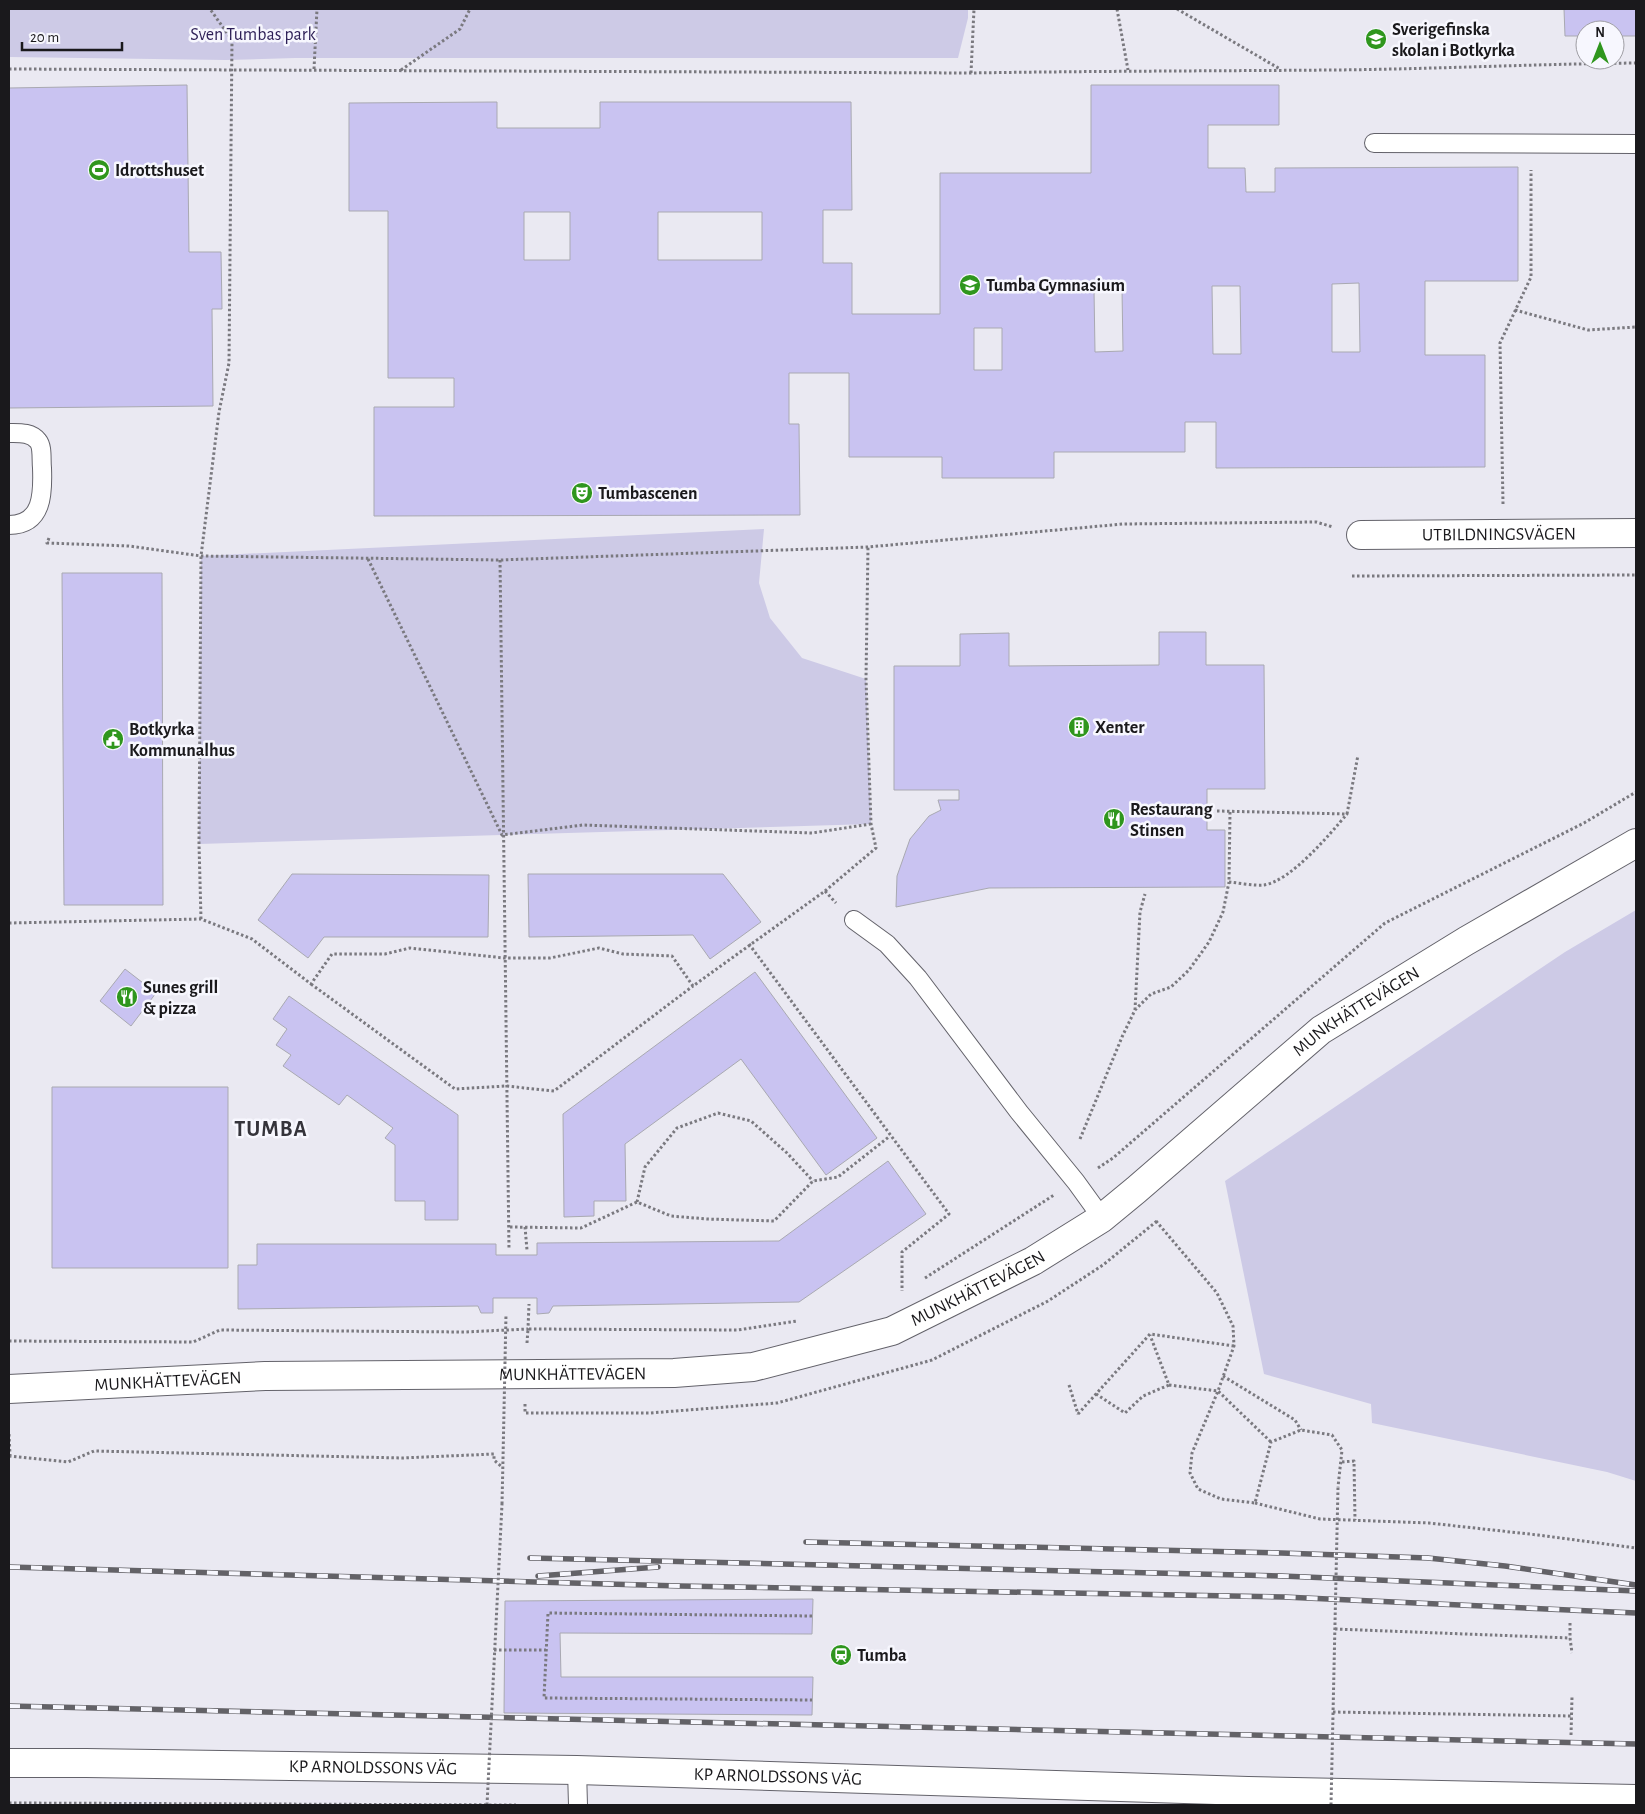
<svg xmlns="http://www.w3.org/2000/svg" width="1645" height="1814" font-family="'Alegreya Sans',sans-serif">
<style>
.green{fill:#cdcae6}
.building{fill:#c9c3f1;stroke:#a9a9b1;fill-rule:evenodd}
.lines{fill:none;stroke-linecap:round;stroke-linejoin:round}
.lane-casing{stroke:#63626a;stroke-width:20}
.street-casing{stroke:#63626a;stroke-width:30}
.secondary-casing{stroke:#63626a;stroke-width:30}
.path{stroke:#7a797f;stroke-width:3;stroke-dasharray:2.5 2.5;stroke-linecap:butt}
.lane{stroke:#fff;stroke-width:18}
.street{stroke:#fff;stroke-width:28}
.secondary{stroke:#fff;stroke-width:28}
.rail-casing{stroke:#636267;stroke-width:5.5}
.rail{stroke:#f7f7fe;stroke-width:4;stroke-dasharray:11;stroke-linecap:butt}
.path-bridge{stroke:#7a797f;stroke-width:3;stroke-dasharray:2.5 2.5;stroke-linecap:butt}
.labels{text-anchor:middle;stroke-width:5;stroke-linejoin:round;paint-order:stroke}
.poi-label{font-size:18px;font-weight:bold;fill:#1a191c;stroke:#f7f7fe;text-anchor:start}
.park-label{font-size:18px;fill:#2d1f56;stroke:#f7f7fe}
.street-label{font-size:18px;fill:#1a191c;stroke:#f7f7fe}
.district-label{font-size:22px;font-weight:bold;letter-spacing:1px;fill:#35343b;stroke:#f7f7fe}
</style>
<rect width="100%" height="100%" fill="#eae9f2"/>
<!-- green -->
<path class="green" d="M9,9H968V18L958,58H295L226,60L9,57Z
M764,529L759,583L770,618L802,658L866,679L871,824L199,844L201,556Z
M1636,910V1481L1607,1472L1372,1423L1371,1404L1264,1374L1225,1181L1565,952Z"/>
<!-- building -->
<path class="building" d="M1564,9H1636V36H1615V30H1585V36H1565Z
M187,85L189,252H221L222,309H212L213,406L9,408V88Z
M1091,85H1279V125H1208V168H1245L1246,192H1275V168L1518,167V281H1425V355H1485V467L1216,468V422H1185V452H1054V478H942V457H849V373H789V424H799L800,515L374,516V407H454V378H388V211H349V103L497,102V128H600V102H851L852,210H823V263H852V314H940V173H1091ZM524,212H570V260H524ZM658,212H762V260H658ZM1359,283L1360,352H1332V284ZM1212,286H1240L1241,354H1213ZM1094,290H1122L1123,351L1095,352ZM974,328H1002V370H974Z
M62,573H162L163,905H64Z
M1159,632H1206V665H1264L1265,789H1207V830H1225V887L989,888L896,907L897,876L910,839L929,816L941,810L938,800H959V790H894V666H960V634L1009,633V666L1159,665Z
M292,874L489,875L488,937H324L308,958L258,920Z
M528,874H723L761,922L710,959L693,935L529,937Z
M125,969L156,993L131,1026L100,1001Z
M755,972L877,1138L826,1175L741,1059L625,1144L626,1201H594V1216L564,1217L563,1114Z
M289,996L458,1115V1220H425V1201H395V1145L385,1138L393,1128L347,1095L339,1105L283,1066L291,1055L276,1045L287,1029L273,1019Z
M52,1087H228V1268H52Z
M888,1161L926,1214L799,1302L553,1306L549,1313L537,1314V1298H493V1313H481L478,1306L238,1309V1265H257V1244H496V1255H537V1243L779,1241Z
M813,1599L812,1634L560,1633L561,1677H813L812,1715L504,1713L505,1601Z"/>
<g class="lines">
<!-- lane casing -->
<g class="lane-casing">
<path id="lane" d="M1374,143L1636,144
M9,433C19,433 31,432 38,441C43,447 41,460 42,468C43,493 43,525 9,525
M854,920L887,944L918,978L1019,1112L1076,1182L1102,1218
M577,1770L578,1805"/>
</g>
<!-- street casing -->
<g class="street-casing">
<g id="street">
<path id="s1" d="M1361,535L1636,533"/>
<path id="s2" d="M9,1389L265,1376L674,1373L753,1367L892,1331L1033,1261L1102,1218L1136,1190L1321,1030L1466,941L1636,843"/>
</g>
</g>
<!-- secondary casing -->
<g class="secondary-casing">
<g id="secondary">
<path id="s3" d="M9,1763H86L577,1770L1248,1791L1636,1799"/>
</g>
</g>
<!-- path -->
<path class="path" d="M1117,9L1128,70
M1177,9L1280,69
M9,69L971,73C1092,71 1213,71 1334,70C1435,69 1535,64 1636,63
M314,69L317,9
M401,70L460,29L470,9
M971,73L974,9
M1515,310L1588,330L1636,327
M1503,504L1500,343L1531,277V170
M49,538L47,543L129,546L201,556L500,560L868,547L1123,524L1316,522L1333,527
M368,559L502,835L583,825L812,833L871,824
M500,560L509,1250
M1352,576L1636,575
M1217,811L1347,814L1358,755
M1230,812L1229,882C1240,883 1254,886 1264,885C1291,881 1330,834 1347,814
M825,891L876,848L871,824L866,679L868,547
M201,919L199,844L201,556L219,412L229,363L232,40L210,9
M9,923L201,919L252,939L311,984L332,954H385L410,948L504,958H550L599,948L623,954L672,956L693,986L825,891L836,903
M749,944L949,1214L902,1252V1291
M311,984L455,1089L506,1086L554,1091L693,986
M1135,1010L1140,912L1145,894
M1080,1139L1122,1037L1135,1010L1151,994L1171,987L1189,970L1209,942L1223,912L1229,882
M1098,1168L1113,1158L1385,923L1584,823L1636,792
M637,1202L645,1167L677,1128L718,1113L751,1121L787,1153L813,1181
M1156,1221L1217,1293L1233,1326L1234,1346L1218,1391L1192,1453L1190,1473L1198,1489L1221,1499L1255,1503L1271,1442L1301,1430L1332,1435L1342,1450L1338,1487
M510,1227L581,1228L637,1202L671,1216L707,1219L774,1221L813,1181L838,1177L890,1136
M525,1227L527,1250
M925,1278L1054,1195
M9,1341L193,1342L220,1330L464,1332L528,1329L529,1304
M527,1343L528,1329L738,1330L797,1321
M1223,1376L1295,1420L1301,1430
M1069,1385L1078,1414
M1169,1385L1218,1391L1271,1442
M1096,1394L1125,1413L1143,1396L1169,1385L1150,1335
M525,1404V1413H650L777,1403L932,1360L1048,1301L1103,1265L1157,1221
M1078,1414L1150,1334L1234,1346
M9,1434L10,1455
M9,1456L68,1462L94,1451L402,1458L494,1454V1460L502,1467
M1342,1462L1354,1461L1355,1520
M1255,1503L1320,1519L1429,1523L1538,1535L1636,1548
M502,1504L503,1459
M812,1616L548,1613L544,1698L812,1700
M1570,1623V1638L1572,1653
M1335,1629L1570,1638
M494,1650H546
M1333,1712L1572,1716
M1571,1735L1572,1697
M9,1803L516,1805"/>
<!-- lane -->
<use href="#lane" class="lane"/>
<!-- street -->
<use href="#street" class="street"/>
<!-- secondary -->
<use href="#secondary" class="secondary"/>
<!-- rail casing -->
<g class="rail-casing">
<path id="rail" d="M806,1542L1281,1553L1428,1558L1505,1566L1636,1585
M530,1558L1282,1576L1636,1591
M9,1567L680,1586L1284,1597L1636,1613
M538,1576L658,1567
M9,1706L1636,1744"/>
</g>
<!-- rail -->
<use href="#rail" class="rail"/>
<!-- path-bridge -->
<path class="path-bridge" d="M503,1459L506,1314
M487,1805L502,1504
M1331,1805L1338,1487"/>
</g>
<!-- icons -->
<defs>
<g id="school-disc" transform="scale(1.125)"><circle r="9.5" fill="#2f961d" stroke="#f7f7fe"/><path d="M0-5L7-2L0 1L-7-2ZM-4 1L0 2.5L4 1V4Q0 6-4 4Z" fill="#fff"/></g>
<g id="stadium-disc" transform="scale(1.125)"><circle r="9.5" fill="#2f961d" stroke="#f7f7fe"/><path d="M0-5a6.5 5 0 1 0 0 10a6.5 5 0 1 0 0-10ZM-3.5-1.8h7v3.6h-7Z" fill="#fff"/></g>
<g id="theatre-disc" transform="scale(1.125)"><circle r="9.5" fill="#2f961d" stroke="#f7f7fe"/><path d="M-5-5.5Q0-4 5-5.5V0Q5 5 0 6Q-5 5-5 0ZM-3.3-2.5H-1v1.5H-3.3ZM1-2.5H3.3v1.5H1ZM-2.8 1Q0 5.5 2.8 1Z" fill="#fff"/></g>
<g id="building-disc" transform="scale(1.125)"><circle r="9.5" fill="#2f961d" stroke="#f7f7fe"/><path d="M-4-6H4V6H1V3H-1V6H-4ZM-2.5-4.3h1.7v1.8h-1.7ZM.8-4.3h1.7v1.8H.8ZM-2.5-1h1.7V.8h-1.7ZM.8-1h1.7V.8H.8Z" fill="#fff"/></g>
<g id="civic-disc" transform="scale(1.125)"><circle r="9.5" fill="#2f961d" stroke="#f7f7fe"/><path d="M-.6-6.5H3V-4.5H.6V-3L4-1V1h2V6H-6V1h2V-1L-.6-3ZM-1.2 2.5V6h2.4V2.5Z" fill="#fff"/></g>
<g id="restaurant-disc" transform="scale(1.125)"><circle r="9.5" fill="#2f961d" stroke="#f7f7fe"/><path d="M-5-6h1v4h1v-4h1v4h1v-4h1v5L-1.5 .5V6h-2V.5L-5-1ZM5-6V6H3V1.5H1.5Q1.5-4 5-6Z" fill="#fff"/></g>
<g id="station-disc" transform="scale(1.125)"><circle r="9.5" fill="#2f961d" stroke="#f7f7fe"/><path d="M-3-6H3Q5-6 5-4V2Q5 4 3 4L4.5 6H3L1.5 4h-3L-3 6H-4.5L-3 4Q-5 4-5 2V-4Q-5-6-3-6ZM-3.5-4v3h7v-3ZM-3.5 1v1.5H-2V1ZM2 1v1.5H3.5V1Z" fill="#fff"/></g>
</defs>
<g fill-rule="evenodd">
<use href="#school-disc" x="1376" y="39"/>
<use href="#stadium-disc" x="99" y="170"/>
<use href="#school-disc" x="970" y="285"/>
<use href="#theatre-disc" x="582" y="493"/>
<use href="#building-disc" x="1079" y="727"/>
<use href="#civic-disc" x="113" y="739"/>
<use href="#restaurant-disc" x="1114" y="819"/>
<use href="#restaurant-disc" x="127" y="997"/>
<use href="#station-disc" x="841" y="1655"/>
</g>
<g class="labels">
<!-- poi labels -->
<g class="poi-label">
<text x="1392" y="35">Sverigefinska<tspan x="1392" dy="21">skolan i Botkyrka</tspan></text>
<text x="115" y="176">Idrottshuset</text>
<text x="986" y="291">Tumba Gymnasium</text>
<text x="598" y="499">Tumbascenen</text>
<text x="1095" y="733">Xenter</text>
<text x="129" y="735">Botkyrka<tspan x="129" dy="21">Kommunalhus</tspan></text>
<text x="1130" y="815">Restaurang<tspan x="1130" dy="21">Stinsen</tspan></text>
<text x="143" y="993">Sunes grill<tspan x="143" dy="21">&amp; pizza</tspan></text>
<text x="857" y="1661">Tumba</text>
</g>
<!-- park labels -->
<g class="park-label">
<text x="253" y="40">Sven Tumbas park</text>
</g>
<!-- street labels -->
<g class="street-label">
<text dy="6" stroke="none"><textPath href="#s1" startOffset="138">UTBILDNINGSVÄGEN</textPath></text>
<text dy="6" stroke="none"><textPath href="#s2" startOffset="1455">MUNKHÄTTEVÄGEN</textPath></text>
<text dy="6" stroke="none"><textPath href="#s2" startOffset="984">MUNKHÄTTEVÄGEN</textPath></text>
<text dy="6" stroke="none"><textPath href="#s2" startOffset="564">MUNKHÄTTEVÄGEN</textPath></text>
<text dy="6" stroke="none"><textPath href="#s2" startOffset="159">MUNKHÄTTEVÄGEN</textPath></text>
<text dy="6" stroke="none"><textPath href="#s3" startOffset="364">KP ARNOLDSSONS VÄG</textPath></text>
<text dy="6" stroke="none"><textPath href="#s3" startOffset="769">KP ARNOLDSSONS VÄG</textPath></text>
</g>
<!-- district labels -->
<g class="district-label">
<text x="271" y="1136">TUMBA</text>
</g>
</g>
<!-- border -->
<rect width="1645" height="1814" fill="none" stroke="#1a191c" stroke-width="20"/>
<!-- north arrow -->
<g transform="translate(1600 45)"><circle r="24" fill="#f7f7fe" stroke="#9f9ea4"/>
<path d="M0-4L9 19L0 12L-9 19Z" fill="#2f961d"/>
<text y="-8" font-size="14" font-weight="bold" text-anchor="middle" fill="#1a191c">N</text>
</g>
<!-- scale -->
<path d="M22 42v8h100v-8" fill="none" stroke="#1a191c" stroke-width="2.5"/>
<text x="30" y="42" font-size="15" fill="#1a191c" stroke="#f7f7fe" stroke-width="4" paint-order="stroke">20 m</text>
</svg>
